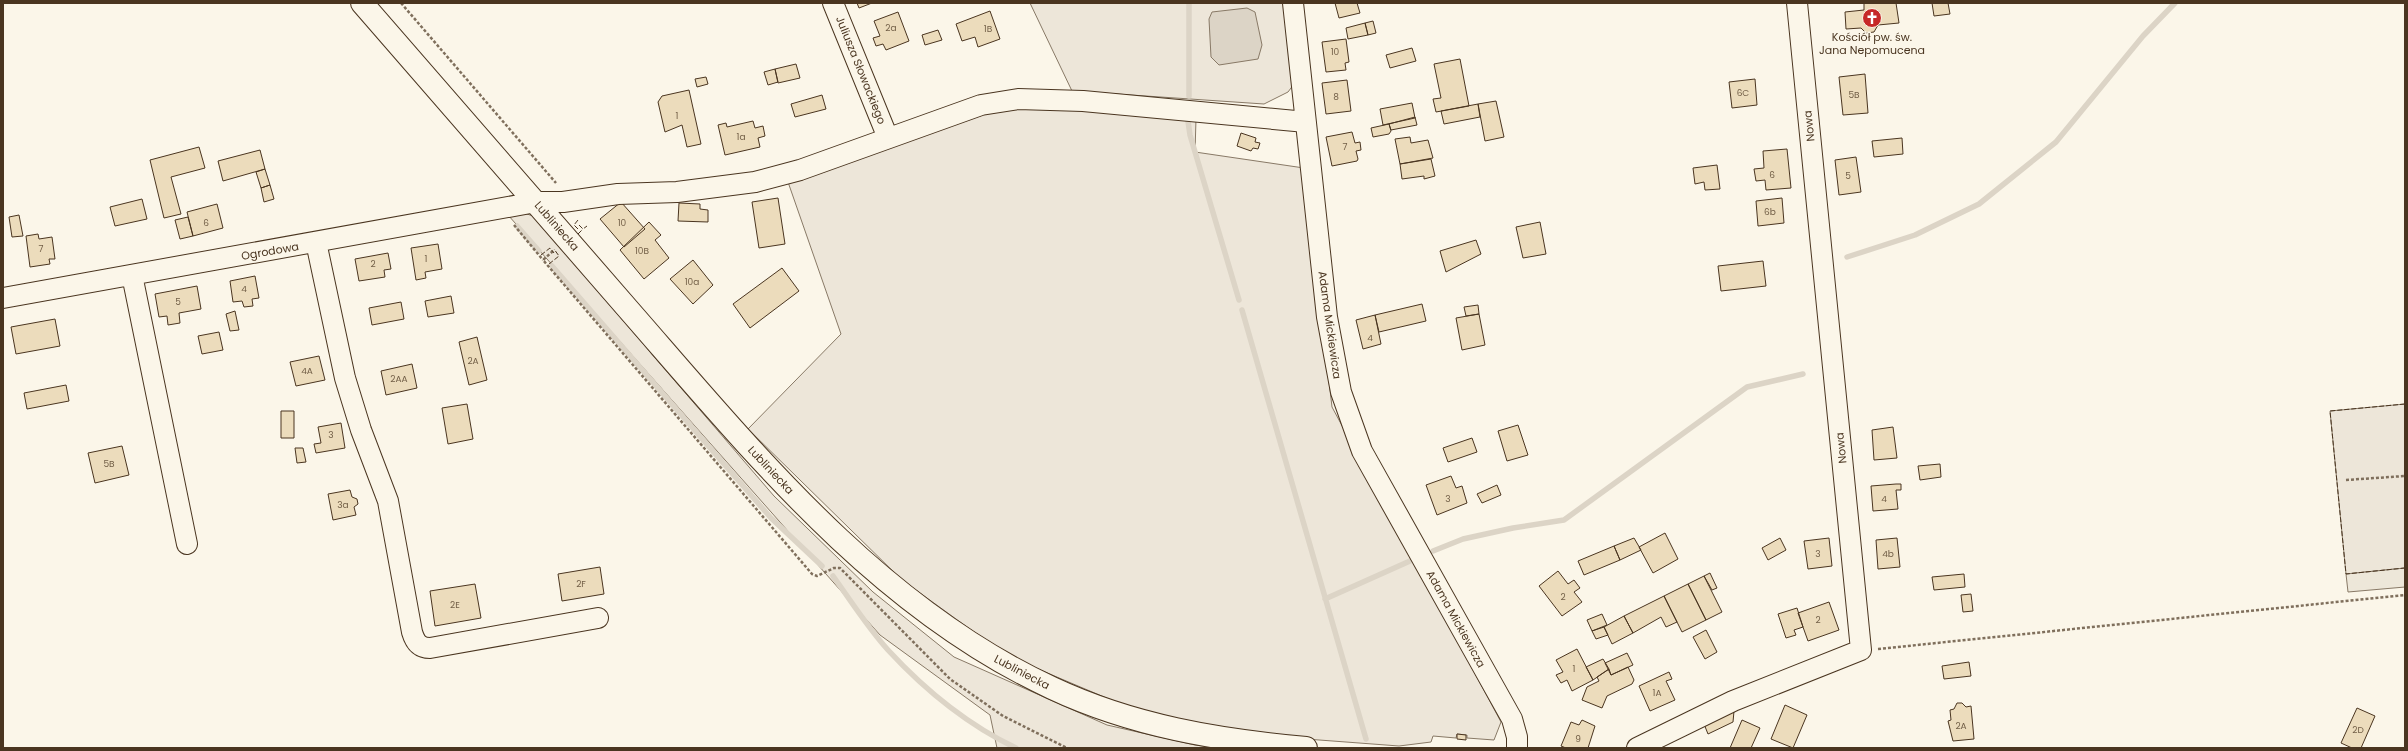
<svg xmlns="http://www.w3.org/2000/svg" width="2408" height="751" font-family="Poppins,sans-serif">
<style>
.green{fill:#ede6d9;stroke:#887966}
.parking{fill:#ede7d9;stroke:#887966}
.water{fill:#dcd4c6;stroke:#887966}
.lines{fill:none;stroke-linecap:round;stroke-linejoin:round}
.stream{stroke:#dcd4c6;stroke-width:5.5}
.building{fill:#ecdcbc;stroke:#4a3520}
.minor-casing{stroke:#4a3520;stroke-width:22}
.major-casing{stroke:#4a3520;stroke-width:24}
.path{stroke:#7f6f5c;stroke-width:2.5;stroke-dasharray:3 2;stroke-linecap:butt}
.minor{stroke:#fbf6e9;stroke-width:20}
.major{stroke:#fbf6e9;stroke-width:22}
.fence{stroke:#4a3520;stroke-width:1;stroke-dasharray:5 2;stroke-linecap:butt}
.labels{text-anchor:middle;stroke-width:3;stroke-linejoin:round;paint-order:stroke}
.number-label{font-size:9px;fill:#725f47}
.poi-label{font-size:11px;fill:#4a3520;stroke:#fbf6e9}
.street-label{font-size:11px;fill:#4a3520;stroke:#fbf6e9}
</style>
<rect width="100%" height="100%" fill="#fbf6e9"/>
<!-- green -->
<path class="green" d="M1030,3H1284L1294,84L1288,92L1264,104L1072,91Z
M1009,106L1057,107L1196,119L1195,152L1304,168L1332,407L1501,722L1494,740L1467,738V735L1457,734L1456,738L1433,736L1431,742L1399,746L1266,736L1156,719L1019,661L974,632L902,580L748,429L841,334L788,182Z
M524,213L533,216L774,496L873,592L954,657L1107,725L1195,745L1218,748H997L990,715L880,635L508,215Z
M2405,404V568L2346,574L2330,411Z"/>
<!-- parking -->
<path class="parking" d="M2405,568V587L2348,592L2346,574Z"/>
<!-- water -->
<path class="water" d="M1247,8L1255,12L1262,45L1258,59L1219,65L1211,57L1209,19L1212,12Z"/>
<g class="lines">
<!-- stream -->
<path class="stream" d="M1189,96V3
M1188,121L1190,135L1239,300
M517,226L539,251
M1847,257L1915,235L1979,204L2056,142L2143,36L2175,3
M552,266L771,518L822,566
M1242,310L1366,739
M1433,551L1463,539L1513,528L1564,520L1747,387L1803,374
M833,576C851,601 868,628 888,650C924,689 968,725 1016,748
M1325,599L1410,561"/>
</g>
<!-- building -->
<path class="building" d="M857,3H872L859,8Z
M1335,3H1357L1360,13L1339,18Z
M1864,3H1896L1899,23L1878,25L1874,32L1866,33L1861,28L1846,29L1845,12L1864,10Z
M1932,3H1948L1950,14L1934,16Z
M990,11L1000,39L978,47L975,37L962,41L956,24Z
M898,12L909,41L886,50L883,44L876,46L873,38L880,36L874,21Z
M1373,21L1376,33L1368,35L1365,23Z
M1365,23L1368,35L1348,39L1346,28Z
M938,30L942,40L925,45L922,35Z
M1346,39L1349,62L1345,63L1346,70L1326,72L1322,42Z
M1412,48L1416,61L1390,68L1386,55Z
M1460,59L1469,106L1436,112L1433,99L1441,98L1434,64Z
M796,64L800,78L778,83L775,69Z
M775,69L778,82L768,85L764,72Z
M1865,74L1868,113L1843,115L1839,77Z
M706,77L708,84L697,87L695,79Z
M1755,79L1757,105L1732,108L1729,82Z
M1347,80L1351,111L1326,114L1322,83Z
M689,90L701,144L687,147L682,125L665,132L658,102L662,96Z
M822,95L826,109L795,117L791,104Z
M1496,101L1504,137L1485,141L1478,104Z
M1412,103L1415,118L1383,125L1380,109Z
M1478,104L1480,117L1444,124L1441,111Z
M1415,117L1417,125L1391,130L1389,124Z
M753,121L755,128L763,126L765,136L758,138L760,147L725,155L718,125L726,123L727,127Z
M1389,124L1391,131L1389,134L1373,137L1371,128Z
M1352,132L1355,143L1360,142L1361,150L1356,151L1358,159L1357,161L1332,166L1326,137Z
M1241,133L1256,138L1255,142L1260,143L1258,149L1253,148L1251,151L1237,146Z
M1410,137L1411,143L1428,140L1433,158L1400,164L1395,139Z
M1902,138L1903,154L1874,157L1872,141Z
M199,147L205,168L171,177L181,214L164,218L150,160Z
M1787,149L1791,188L1766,190L1765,180L1756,181L1754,169L1764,168L1763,151Z
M260,150L265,169L223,181L218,161Z
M1856,157L1861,192L1839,195L1835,160Z
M1431,159L1435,176L1424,179V176L1402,179L1400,164Z
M1717,165L1720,189L1705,190L1704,182L1695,184L1693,168Z
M265,169L270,185L261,188L256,172Z
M270,185L274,199L264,202L261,188Z
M778,198L785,244L759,248L752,202Z
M1782,198L1784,223L1758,226L1756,201Z
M142,199L147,219L115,226L110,207Z
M621,202L645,229L624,247L600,219Z
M679,203L700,204V209L708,210V222L678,221Z
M217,204L223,228L193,236L187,212Z
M19,215L23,236L12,237L9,217Z
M188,217L193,236L180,239L175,220Z
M649,222L661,235L655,240L669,258L644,279L620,250Z
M1540,222L1546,254L1523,258L1516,227Z
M38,234L39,239L52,237L55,259H49L50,264L30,267L26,236Z
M1476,240L1481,254L1446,272L1440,251Z
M438,244L442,269L425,272L426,278L416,280L411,248Z
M388,253L391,269L384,270L385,277L359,281L355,259Z
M693,260L713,285L693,304L670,279Z
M1763,261L1766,286L1721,291L1718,266Z
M782,268L799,291L750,328L733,304Z
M255,276L259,298L252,299L253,306L244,307L242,301L233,302L230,281Z
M197,286L201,309L179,313L180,323L168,325L167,316L159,317L155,294Z
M451,296L454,313L428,317L425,301Z
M401,302L404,319L372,325L369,308Z
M1422,304L1426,321L1379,332L1375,315Z
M1478,305L1479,314L1466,316L1464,307Z
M235,311L239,330L230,331L226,314Z
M1479,314L1485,345L1462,350L1456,318Z
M1375,315L1381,344L1363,349L1356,320Z
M55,319L60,346L16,354L11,327Z
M219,332L223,350L202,354L198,336Z
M477,337L487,380L469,385L459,342Z
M319,356L325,380L296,386L290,362Z
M412,364L417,388L386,395L381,371Z
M66,385L69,401L27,409L24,393Z
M467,404L473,439L448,444L442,408Z
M281,411H294V438H281Z
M341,423L345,448L316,453L314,444L321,443L318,427Z
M1518,425L1528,455L1507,461L1498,431Z
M1893,427L1897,458L1874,460L1872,430Z
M1472,438L1477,452L1448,462L1443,448Z
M122,446L129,475L95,483L88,453Z
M295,448H303L306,462L297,463Z
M1940,464L1941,477L1920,480L1918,466Z
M1451,476L1456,488L1462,486L1467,503L1437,515L1426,485Z
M1896,484H1901V490H1896L1898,509L1873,511L1871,486Z
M1497,485L1501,495L1482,503L1477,494Z
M350,490L352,497L357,499L358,504L354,507L356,515L333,520L328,494Z
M1665,533L1678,559L1653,573L1639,547Z
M1634,538L1641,550L1620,560L1614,546Z
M1780,538L1786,550L1768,560L1762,548Z
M1829,538L1832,566L1808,569L1804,541Z
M1897,538L1900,567L1878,569L1876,540Z
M1614,546L1620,560L1584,575L1578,561Z
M600,567L604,594L562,601L558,574Z
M1558,571L1568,584L1574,580L1580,588L1574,592L1582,602L1562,616L1539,586Z
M1710,573L1717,588L1712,590L1704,576Z
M1964,574L1965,587L1934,590L1932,577Z
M1704,576L1722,612L1706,620L1688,584Z
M475,584L481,618L435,626L430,591Z
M1688,584L1706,620L1682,632L1664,596Z
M1971,594L1973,611L1963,612L1961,595Z
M1664,596L1677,622L1666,627L1661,617L1633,633L1624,616Z
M1829,602L1839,630L1808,641L1798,613Z
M1797,608L1803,627L1794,630L1796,635L1786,638L1778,614Z
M1602,614L1607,625L1592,631L1587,620Z
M1624,616L1633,633L1612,644L1604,627Z
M1604,627L1608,635L1596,639L1592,631Z
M1706,630L1717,652L1705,659L1693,637Z
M1577,649L1593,680L1572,691L1567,680L1561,683L1556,675L1563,672L1556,660Z
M1627,653L1633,665L1611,675L1605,663Z
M1603,659L1609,669L1593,680L1586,667Z
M1969,662L1971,676L1944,679L1942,666Z
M1628,667L1634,680L1632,684L1607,696L1602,708L1582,700L1587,687L1599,681L1597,677L1609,669L1611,675Z
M1669,672L1672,679L1666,681L1675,700L1650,711L1639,686Z
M1957,703H1962L1966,707L1971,706L1974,739L1953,741L1948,721L1951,720L1950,710L1954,709Z
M1785,705L1807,715L1793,748L1771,739Z
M2357,708L2375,716L2361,748H2352L2341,743Z
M1734,711L1733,722L1708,734L1704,724Z
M1582,720L1595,726L1588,748H1566L1561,746L1571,722L1579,725Z
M1742,720L1760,728L1751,748H1730Z
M1457,734L1466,735V740L1457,739Z"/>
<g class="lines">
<!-- minor casing -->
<g class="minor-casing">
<path id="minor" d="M833,3L888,138
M1293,3L1327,317L1341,392L1362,451L1512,719L1517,737V748
M316,242L345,378L361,430L388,501L412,632C415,642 419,648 430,648L598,618
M132,275L187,544
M3,298L536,202H563L618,194L677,192L755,182L800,170L981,105L1018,99L1083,101L1306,122
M1637,748L1733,701L1861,650L1797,3"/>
</g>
<!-- major casing -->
<g class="major-casing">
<path id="major" d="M362,3C451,105 540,207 628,309C752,451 877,607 1052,688C1133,726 1218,740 1306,748"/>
</g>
<!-- path -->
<path class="path" d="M401,3L556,183
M514,225L543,260
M553,251L543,260L812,574L817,576L834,568H840L950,679L1003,716L1067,748
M2346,480L2405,476
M1878,649L2405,595"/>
<!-- minor -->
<use href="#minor" class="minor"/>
<!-- major -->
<use href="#major" class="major"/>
<!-- fence -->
<path class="fence" d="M579,225L583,229L587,226
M578,229L574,225L578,220
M578,234L583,229
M541,255L550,248L554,253
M549,264L559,256L554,249
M2405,404L2330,411L2346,574L2405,568"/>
</g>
<!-- icons -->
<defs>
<g id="church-disc" transform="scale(1)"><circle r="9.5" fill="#c62828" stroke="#fbf6e9"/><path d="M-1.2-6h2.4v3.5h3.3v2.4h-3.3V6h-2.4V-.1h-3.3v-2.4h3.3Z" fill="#fff"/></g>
</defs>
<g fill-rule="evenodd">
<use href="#church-disc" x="1872" y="18"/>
</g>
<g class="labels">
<!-- number labels -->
<g class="number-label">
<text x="891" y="31">2a</text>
<text x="988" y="32">1B</text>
<text x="1335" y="55">10</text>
<text x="1743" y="96">6C</text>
<text x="1854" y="98">5B</text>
<text x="1336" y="100">8</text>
<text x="677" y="119">1</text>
<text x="741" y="140">1a</text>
<text x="1345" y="150">7</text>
<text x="1772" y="178">6</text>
<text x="1848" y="179">5</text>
<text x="1770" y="215">6b</text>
<text x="206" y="226">6</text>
<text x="622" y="226">10</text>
<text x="41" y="252">7</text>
<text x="642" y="254">10B</text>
<text x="426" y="262">1</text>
<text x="373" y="267">2</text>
<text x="692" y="285">10a</text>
<text x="244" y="292">4</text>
<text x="178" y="305">5</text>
<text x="1370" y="341">4</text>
<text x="473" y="364">2A</text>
<text x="307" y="374">4A</text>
<text x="399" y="382">2AA</text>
<text x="331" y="438">3</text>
<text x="109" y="467">5B</text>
<text x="1448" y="502">3</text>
<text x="1884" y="502">4</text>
<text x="343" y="508">3a</text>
<text x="1818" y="557">3</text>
<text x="1888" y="557">4b</text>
<text x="581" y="587">2F</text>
<text x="1563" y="600">2</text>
<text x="455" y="608">2E</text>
<text x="1818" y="623">2</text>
<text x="1574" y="672">1</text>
<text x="1657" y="696">1A</text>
<text x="1961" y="729">2A</text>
<text x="2358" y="733">2D</text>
<text x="1578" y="742">9</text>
</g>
<!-- poi labels -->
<g class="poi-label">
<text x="1872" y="41">Kościół pw. św.<tspan x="1872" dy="13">Jana Nepomucena</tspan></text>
</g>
<!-- street labels -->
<g class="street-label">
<text transform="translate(861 70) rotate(68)" y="4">Juliusza Słowackiego</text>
<text transform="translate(1809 126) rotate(-96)" y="4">Nowa</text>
<text transform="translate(557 226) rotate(49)" y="4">Lubliniecka</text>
<text transform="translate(270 251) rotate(-10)" y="4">Ogrodowa</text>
<text transform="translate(1330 325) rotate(82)" y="4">Adama Mickiewicza</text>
<text transform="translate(1841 448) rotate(-96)" y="4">Nowa</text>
<text transform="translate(771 470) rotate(47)" y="4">Lubliniecka</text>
<text transform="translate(1456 619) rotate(61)" y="4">Adama Mickiewicza</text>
<text transform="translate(1022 672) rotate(28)" y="4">Lubliniecka</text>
</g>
</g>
<!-- border -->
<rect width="2408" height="751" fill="none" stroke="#4a3520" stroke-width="8"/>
</svg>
